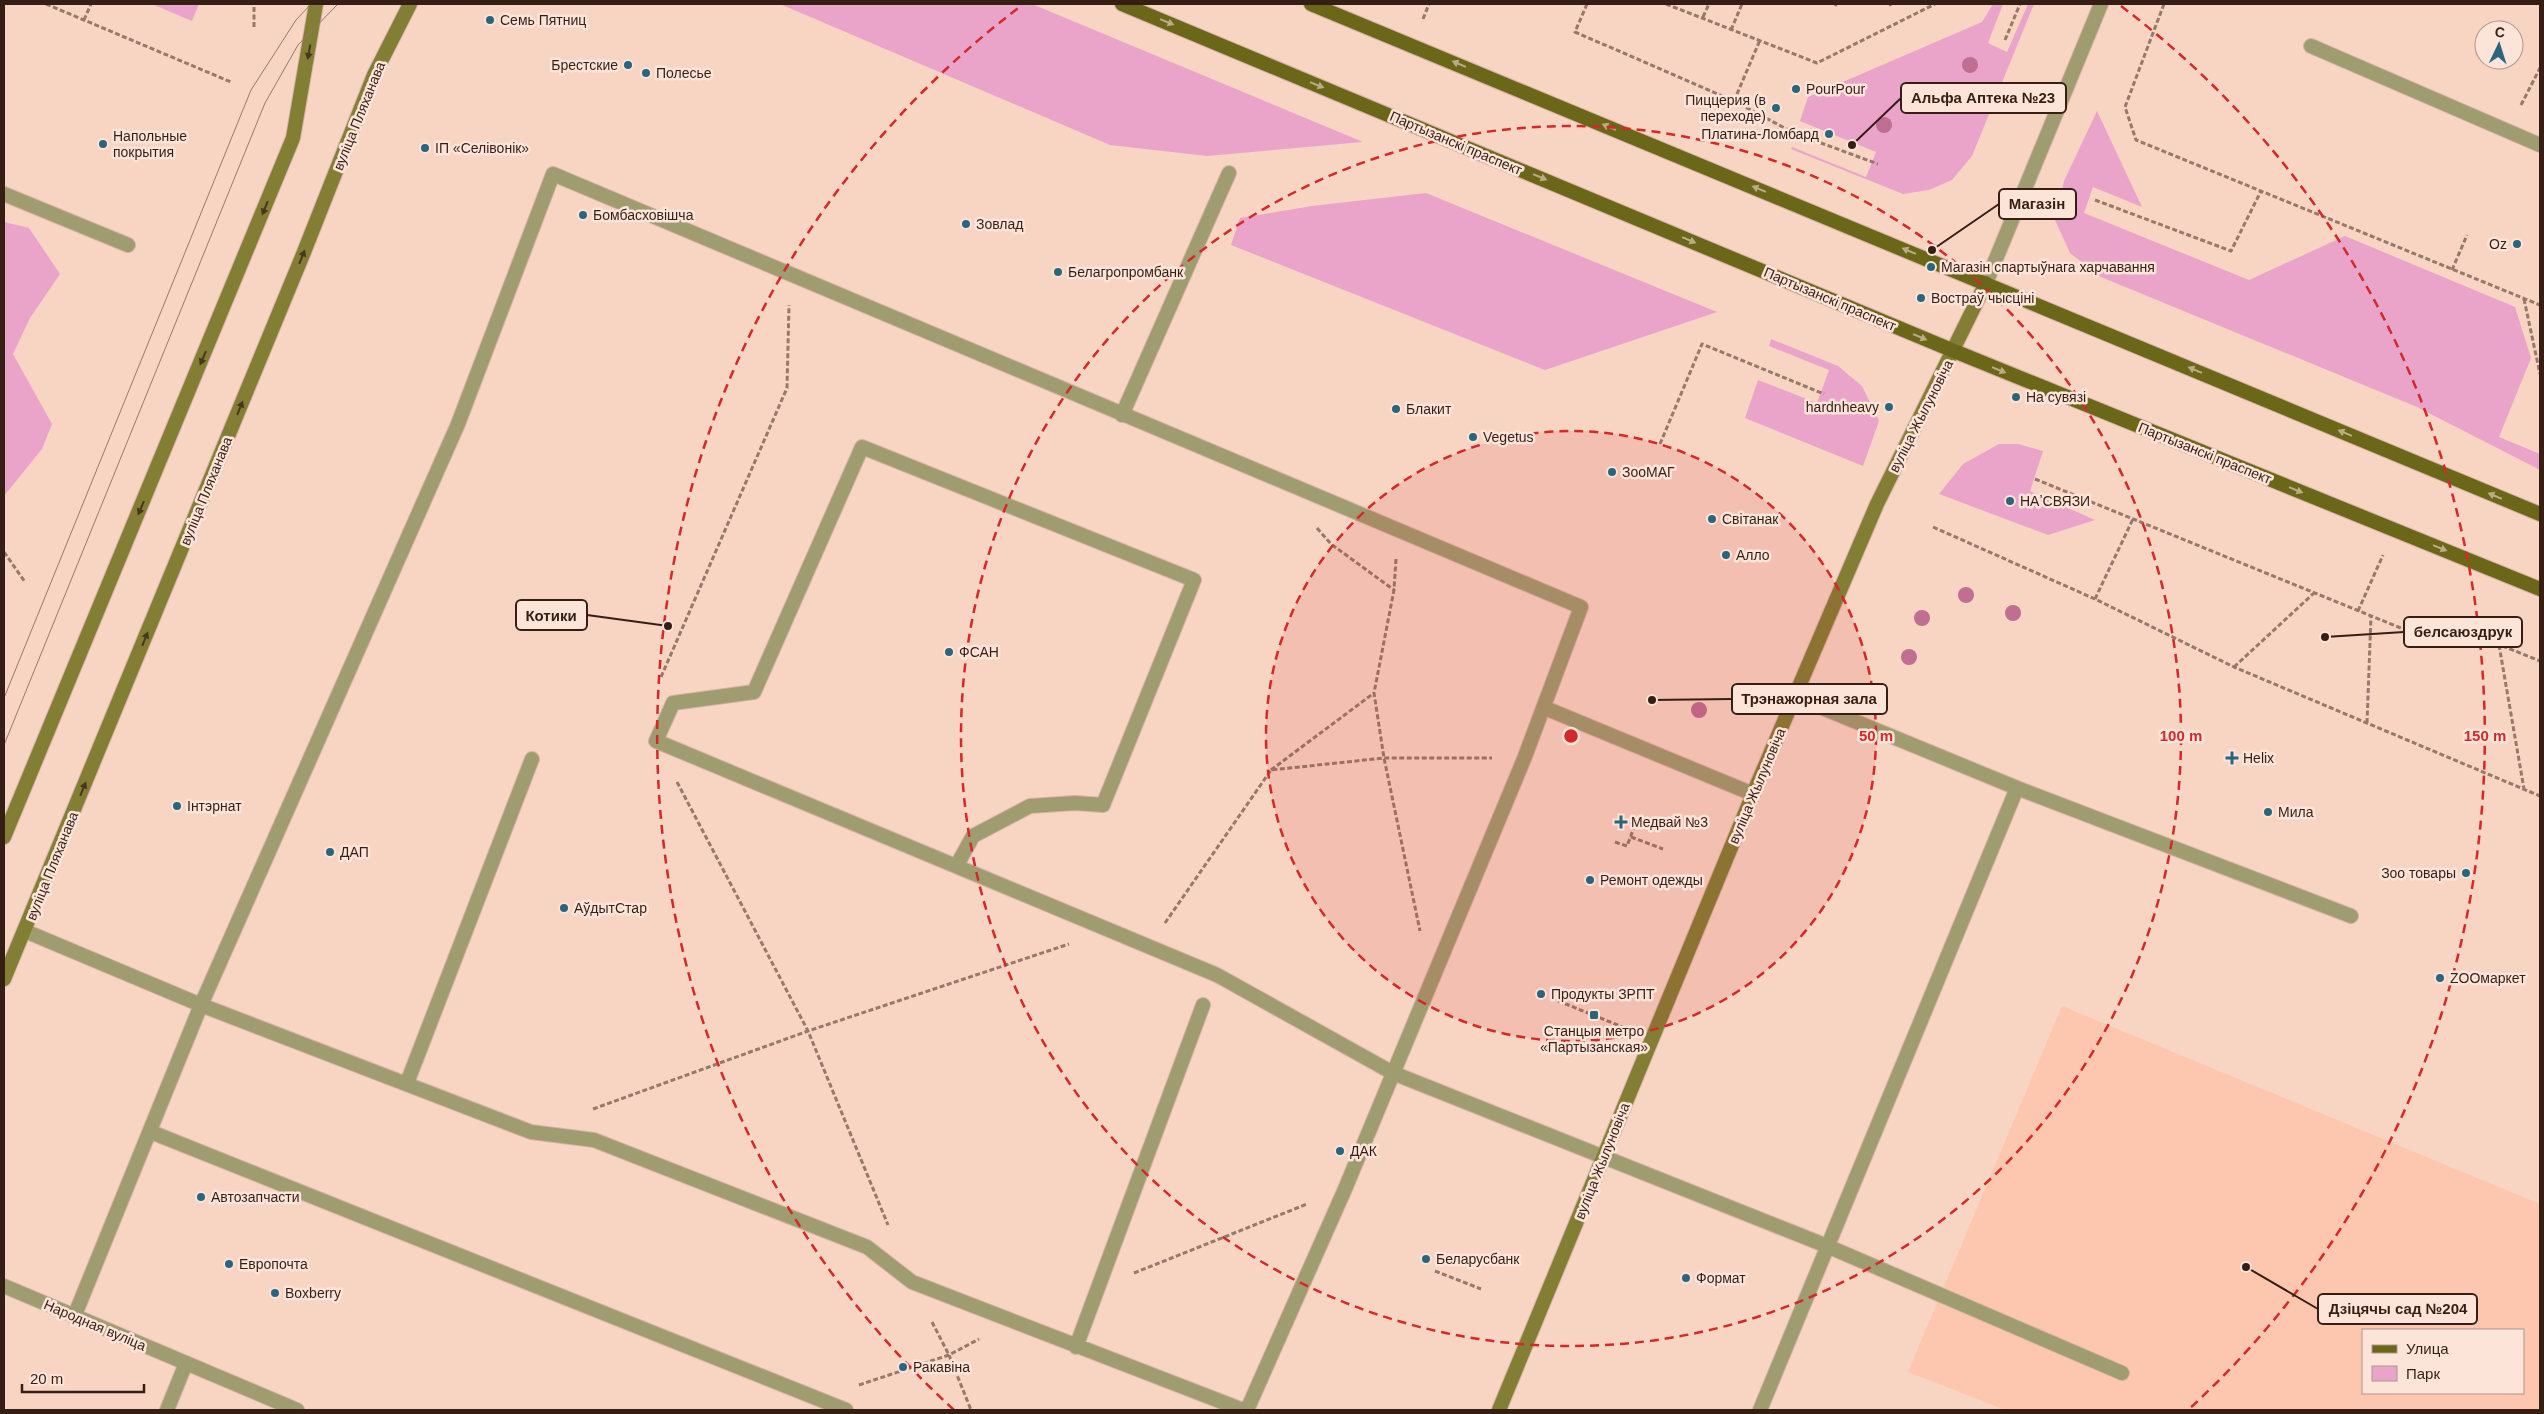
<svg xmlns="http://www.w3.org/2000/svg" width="2544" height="1414" font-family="Helvetica,sans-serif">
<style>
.built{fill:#fdc7af;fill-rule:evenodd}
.green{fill:#eaa4ca}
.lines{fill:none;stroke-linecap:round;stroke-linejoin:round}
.service-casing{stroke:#d5b3a4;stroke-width:16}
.tertiary-casing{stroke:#d5b3a4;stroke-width:16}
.secondary-casing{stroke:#d5b3a4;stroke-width:16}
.primary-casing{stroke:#d5b3a4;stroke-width:16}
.path{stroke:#96796b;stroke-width:3;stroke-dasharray:5 2.5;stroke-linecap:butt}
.service{stroke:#9f9d6f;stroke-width:14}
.tertiary{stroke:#9f9d6f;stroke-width:14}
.secondary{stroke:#827e33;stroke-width:14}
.primary{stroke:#6b6719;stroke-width:14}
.tram{stroke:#96796c;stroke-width:1}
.tree{fill:#c06e92}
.oneway{fill:#bbac83}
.oneway2{fill:#48371c}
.ring{fill:none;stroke:#d62828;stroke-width:2.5;stroke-dasharray:9 6}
.poi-dot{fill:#29667d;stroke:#fde4d9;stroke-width:2}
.labels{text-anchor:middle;stroke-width:5;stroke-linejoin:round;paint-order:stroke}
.poi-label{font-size:14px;fill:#351f15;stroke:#fde4d9;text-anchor:start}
.street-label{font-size:14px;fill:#351f15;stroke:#fde4d9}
.centre{fill:#d62828;stroke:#fde4d9;stroke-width:2.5}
.ring-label{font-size:15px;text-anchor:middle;font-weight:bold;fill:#d62828;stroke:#fde4d9;stroke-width:5;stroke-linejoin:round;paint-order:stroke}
.leader{fill:none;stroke:#351f15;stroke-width:2}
.callout-dot{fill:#351f15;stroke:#fde4d9;stroke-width:2}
.callout{fill:#fde4d9;stroke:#351f15;stroke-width:2}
.callout-label{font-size:15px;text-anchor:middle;font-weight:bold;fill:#351f15}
</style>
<rect width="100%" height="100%" fill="#f8d4c3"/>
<!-- built -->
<path class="built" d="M2062,1006L2540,1204V1410H2005L1908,1372ZM2363,1330H2523V1393H2363Z"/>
<!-- green -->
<path class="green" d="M152,4H199L192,21Z
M780,4H1032L1363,142L1207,156L1110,145Z
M1993,4H2003L1988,43L2007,52L2028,4H2034L1972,156L1952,180L1929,190L1903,194L1791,149L1792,147L1866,177L1876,152L1800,121L1808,97L1982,22Z
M2097,111L2142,207L2093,187L2084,213L2249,280L2345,236L2515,307L2531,358L2499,437L2540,454V470L2417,407L2101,277L2070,253L2055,220L2064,181Z
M1426,193L1717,312L1545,370L1231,245L1240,218L1312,206Z
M4,222L29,228L60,274L30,318L13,354L52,424L42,449L4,496Z
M1771,339L1838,366L1862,386L1879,421L1863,466L1745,418L1758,380L1817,403L1829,370L1769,346Z
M1999,444H2018L2043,451L2030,491L2095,520L2048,535L1939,494L1963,464Z"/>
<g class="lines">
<!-- service casing -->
<g class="service-casing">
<path id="service" d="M2311,46L2540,145
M4,194L128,245
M1122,415L1229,173
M1796,697L2017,788L2351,916
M1545,708L1753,794
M957,865L973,836L1030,806L1075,803L1103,805L1194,580L862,447L754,692L673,703L656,741L1217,975L1393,1073L1827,1246L2122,1373
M25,931L201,1005L531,1132L594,1140L867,1247L912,1282L1243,1410
M407,1083L532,759
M151,1132L846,1410
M74,1317L201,1005L458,424L553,174L1581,607L1524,759L1345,1189L1247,1410
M1076,1347L1203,1005
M167,1410L186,1363
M1760,1410L2017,788"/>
</g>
<!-- tertiary casing -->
<g class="tertiary-casing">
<path id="tertiary" d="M1986,283L2101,4
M4,1286L297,1410"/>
</g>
<!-- secondary casing -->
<g class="secondary-casing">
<path id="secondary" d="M4,837L293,138L316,4
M4,979L304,252L374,75L410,4
M1499,1410L1753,794L1877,504L1986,283"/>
</g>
<!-- primary casing -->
<g class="primary-casing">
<path id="primary" d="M1122,4L1954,351L2540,589
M1311,4L2540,514"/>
</g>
<!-- path -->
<path class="path" d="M46,4L231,82
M1587,4L1575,32L1734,101L1794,133L1878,164
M1666,4L1817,63L1935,4
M1890,4L1891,6
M2164,4L2125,107L2136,140L2540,305
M1835,6L1836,4
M1703,17L1709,4
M1423,19L1429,4
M84,20L91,4
M254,27V4
M1731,30L1742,4
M2005,40L2020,4
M1734,101L1760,40
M2521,105L2540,68
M2095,200L2231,251L2261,191
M2452,270L2467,235
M2524,299L2540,374
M1660,444L1702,344L1824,394
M2035,479L2445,646L2453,626L2540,661
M1933,527L2095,599L2234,667L2540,796
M1317,528L1331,544L1394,590
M4,552L25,582
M1396,559L1394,590L1374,693L1384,758L1420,931
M2095,599L2133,519
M2358,611L2383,555
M2499,645L2524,789
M2234,667L2314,593
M661,677L787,388L789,305
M2367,723L2371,616
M1271,770L1374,693
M677,782L808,1031L888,1225
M1631,837L1663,849
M1615,842L1627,846L1635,825L1623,821
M1165,923L1271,770L1384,758H1492
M1551,998L1625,1028
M593,1109L808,1031L1069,944
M1435,1271L1481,1289
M1134,1273L1307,1204
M932,1322L949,1355L971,1410
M859,1385L949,1355L979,1339"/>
<!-- service -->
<use href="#service" class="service"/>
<!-- tertiary -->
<use href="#tertiary" class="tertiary"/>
<!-- secondary -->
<use href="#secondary" class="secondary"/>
<!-- primary -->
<use href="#primary" class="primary"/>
<!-- tram -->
<path class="tram" d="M4,698L251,90L296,20L311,4
M4,745L265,103L298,45L338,4"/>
</g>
<!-- trees -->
<g class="tree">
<circle cx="1970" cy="65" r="8"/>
<circle cx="1884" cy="125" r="8"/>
<circle cx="1966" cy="595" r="8"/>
<circle cx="2013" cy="613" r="8"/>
<circle cx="1922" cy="618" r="8"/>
<circle cx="1909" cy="657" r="8"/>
<circle cx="1699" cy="710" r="8"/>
</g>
<!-- one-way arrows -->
<defs><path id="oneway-solid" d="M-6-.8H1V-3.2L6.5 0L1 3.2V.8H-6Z" transform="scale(1.25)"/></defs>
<g class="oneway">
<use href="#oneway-solid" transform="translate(1167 22) rotate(22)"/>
<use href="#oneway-solid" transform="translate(1459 64) rotate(-157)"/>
<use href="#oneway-solid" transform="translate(1317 85) rotate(22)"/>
<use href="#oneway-solid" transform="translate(1609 127) rotate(-157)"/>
<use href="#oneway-solid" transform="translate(1540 177) rotate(23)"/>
<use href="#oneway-solid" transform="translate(1759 189) rotate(-157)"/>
<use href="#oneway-solid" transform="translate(1689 240) rotate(23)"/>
<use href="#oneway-solid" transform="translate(1909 251) rotate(-157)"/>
<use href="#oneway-solid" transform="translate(1920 337) rotate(23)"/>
<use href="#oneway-solid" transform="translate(1999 370) rotate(22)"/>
<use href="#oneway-solid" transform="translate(2195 370) rotate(-157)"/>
<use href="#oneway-solid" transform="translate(2345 433) rotate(-157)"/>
<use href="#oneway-solid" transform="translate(2296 490) rotate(22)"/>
<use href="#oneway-solid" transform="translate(2495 496) rotate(-157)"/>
<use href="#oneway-solid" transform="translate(2440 548) rotate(22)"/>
</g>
<g class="oneway2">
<use href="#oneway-solid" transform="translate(309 52) rotate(100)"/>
<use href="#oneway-solid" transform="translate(265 208) rotate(112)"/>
<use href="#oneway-solid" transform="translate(302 257) rotate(-68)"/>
<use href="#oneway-solid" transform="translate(203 358) rotate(113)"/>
<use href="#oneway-solid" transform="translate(240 408) rotate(-68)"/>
<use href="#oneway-solid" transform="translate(141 508) rotate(113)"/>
<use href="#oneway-solid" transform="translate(145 639) rotate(-68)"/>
<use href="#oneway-solid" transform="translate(83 789) rotate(-68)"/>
</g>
<!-- distance rings -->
<circle cx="1571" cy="736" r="305" fill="#d62828" fill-opacity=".12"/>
<g class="ring">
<circle cx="1571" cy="736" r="305"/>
<circle cx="1571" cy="736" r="610"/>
<path d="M954 1410A914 914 0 0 1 1021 6M2121 6A914 914 0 0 1 2188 1410"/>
</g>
<!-- markers -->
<g class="poi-dot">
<circle cx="490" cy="20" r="5"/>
<circle cx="628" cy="65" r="5"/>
<circle cx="646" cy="73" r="5"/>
<circle cx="1796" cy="89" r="5"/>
<circle cx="1776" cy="108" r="5"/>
<circle cx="1829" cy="134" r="5"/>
<circle cx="103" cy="144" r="5"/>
<circle cx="425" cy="148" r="5"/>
<circle cx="583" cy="215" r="5"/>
<circle cx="966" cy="224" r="5"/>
<circle cx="2517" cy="244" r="5"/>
<circle cx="1931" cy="267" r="5"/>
<circle cx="1058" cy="272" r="5"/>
<circle cx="1921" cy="298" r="5"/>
<circle cx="2016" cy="397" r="5"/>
<circle cx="1889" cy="407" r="5"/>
<circle cx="1396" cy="409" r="5"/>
<circle cx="1473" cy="437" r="5"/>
<circle cx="1612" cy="472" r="5"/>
<circle cx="2010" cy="501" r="5"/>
<circle cx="1712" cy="519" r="5"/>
<circle cx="1726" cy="555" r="5"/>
<circle cx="949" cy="652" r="5"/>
<path d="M2229.5 750.5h5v5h5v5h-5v5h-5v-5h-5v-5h5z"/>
<circle cx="177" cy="806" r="5"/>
<circle cx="2268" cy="812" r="5"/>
<path d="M1618.5 814.5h5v5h5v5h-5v5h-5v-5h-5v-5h5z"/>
<circle cx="330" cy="852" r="5"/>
<circle cx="2466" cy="873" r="5"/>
<circle cx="1590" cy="880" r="5"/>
<circle cx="564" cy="908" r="5"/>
<circle cx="2440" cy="978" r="5"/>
<circle cx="1541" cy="994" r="5"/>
<rect x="1589" y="1010" width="10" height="10" rx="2.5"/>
<circle cx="1340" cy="1151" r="5"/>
<circle cx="201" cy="1197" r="5"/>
<circle cx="1426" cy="1259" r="5"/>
<circle cx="229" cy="1264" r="5"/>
<circle cx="1686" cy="1278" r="5"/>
<circle cx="275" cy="1293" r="5"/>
<circle cx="903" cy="1367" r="5"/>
</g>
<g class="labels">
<!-- poi labels -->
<g class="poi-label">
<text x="500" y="25">Семь Пятниц</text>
<text x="618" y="70" text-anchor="end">Брестские</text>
<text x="656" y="78">Полесье</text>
<text x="1806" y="94">PourPour</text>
<text x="1766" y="105" text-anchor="end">Пиццерия (в<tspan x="1766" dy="16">переходе)</tspan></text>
<text x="1819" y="139" text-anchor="end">Платина-Ломбард</text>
<text x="113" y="141">Напольные<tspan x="113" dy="16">покрытия</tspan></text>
<text x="435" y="153">ІП «Селівонік»</text>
<text x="593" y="220">Бомбасховішча</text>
<text x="976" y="229">Зовлад</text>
<text x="2507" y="249" text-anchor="end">Oz</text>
<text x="1941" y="272">Магазін спартыўнага харчавання</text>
<text x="1068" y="277">Белагропромбанк</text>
<text x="1931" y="303">Востраў чысціні</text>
<text x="2026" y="402">На сувязі</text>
<text x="1879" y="412" text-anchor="end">hardnheavy</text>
<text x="1406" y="414">Блакит</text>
<text x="1483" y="442">Vegetus</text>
<text x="1622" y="477">ЗооМАГ</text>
<text x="2020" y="506">НАʼСВЯЗИ</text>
<text x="1722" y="524">Світанак</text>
<text x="1736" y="560">Алло</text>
<text x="959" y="657">ФСАН</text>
<text x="2243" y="763">Helix</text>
<text x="187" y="811">Інтэрнат</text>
<text x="2278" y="817">Мила</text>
<text x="1631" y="827">Медвай №3</text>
<text x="340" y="857">ДАП</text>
<text x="2456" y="878" text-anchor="end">Зоо товары</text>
<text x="1600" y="885">Ремонт одежды</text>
<text x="574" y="913">АўдытСтар</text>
<text x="2450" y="983">ZOOмаркет</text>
<text x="1551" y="999">Продукты ЗРПТ</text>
<text x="1594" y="1036" text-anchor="middle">Станцыя метро<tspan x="1594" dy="16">«Партызанская»</tspan></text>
<text x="1350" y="1156">ДАК</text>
<text x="211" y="1202">Автозапчасти</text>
<text x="1436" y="1264">Беларусбанк</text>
<text x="239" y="1269">Европочта</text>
<text x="1696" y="1283">Формат</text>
<text x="285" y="1298">Boxberry</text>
<text x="913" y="1372">Ракавіна</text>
</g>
<!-- street labels -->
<g class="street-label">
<text transform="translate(359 116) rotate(-68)" y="5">вуліца Пляханава</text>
<text transform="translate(1456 143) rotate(23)" y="5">Партызанскі праспект</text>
<text transform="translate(1830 299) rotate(23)" y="5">Партызанскі праспект</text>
<text transform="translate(1921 416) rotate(-63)" y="5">вуліца Жылуновіча</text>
<text transform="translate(2205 453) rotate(22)" y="5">Партызанскі праспект</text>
<text transform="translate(206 491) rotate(-68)" y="5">вуліца Пляханава</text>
<text transform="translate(1757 786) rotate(-67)" y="5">вуліца Жылуновіча</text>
<text transform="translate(52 866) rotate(-68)" y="5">вуліца Пляханава</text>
<text transform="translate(1602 1161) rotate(-68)" y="5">вуліца Жылуновіча</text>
<text transform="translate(95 1325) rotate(23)" y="5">Народная вуліца</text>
</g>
</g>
<circle cx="1571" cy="736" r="8" class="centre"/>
<g class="ring-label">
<text x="1876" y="741">50 m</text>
<text x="2181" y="741">100 m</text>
<text x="2485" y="741">150 m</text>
</g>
<!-- callouts -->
<path class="leader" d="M1852 145L1901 98M1932 250L1999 204M668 626L587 615M2325 637L2404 632M1652 700L1732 699M2246 1267L2318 1309"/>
<g class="callout-dot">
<circle cx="1852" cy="145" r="5"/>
<circle cx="1932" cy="250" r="5"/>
<circle cx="668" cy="626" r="5"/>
<circle cx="2325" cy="637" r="5"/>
<circle cx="1652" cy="700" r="5"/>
<circle cx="2246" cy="1267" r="5"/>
</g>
<g class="callout">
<rect x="1901" y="83" width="165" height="30" rx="5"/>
<rect x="1999" y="189" width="77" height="30" rx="5"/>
<rect x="516" y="600" width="71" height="30" rx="5"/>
<rect x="2404" y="617" width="118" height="30" rx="5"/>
<rect x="1732" y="684" width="155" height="30" rx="5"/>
<rect x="2318" y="1294" width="159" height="30" rx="5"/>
</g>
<g class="callout-label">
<text x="1983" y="103">Альфа Аптека №23</text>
<text x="2037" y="209">Магазін</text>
<text x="551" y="621">Котики</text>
<text x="2463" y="637">белсаюздрук</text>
<text x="1809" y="704">Трэнажорная зала</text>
<text x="2398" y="1314">Дзіцячы сад №204</text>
</g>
<!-- border -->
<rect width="2544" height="1414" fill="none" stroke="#351f15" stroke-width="10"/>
<!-- legend -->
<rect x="2362" y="1329" width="162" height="65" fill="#fde4d9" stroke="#ad958b"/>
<rect x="2372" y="1345" width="25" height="8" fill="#6b6719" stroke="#ad958b"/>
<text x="2406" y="1354" font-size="15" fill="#351f15">Улица</text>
<rect x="2372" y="1366" width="25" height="15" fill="#eaa4ca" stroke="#ad958b"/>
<text x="2406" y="1379" font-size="15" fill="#351f15">Парк</text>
<!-- north arrow -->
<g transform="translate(2499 45) rotate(4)"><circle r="24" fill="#fde4d9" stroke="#ad958b"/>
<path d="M0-4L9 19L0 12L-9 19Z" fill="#29667d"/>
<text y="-8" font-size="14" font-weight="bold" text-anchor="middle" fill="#351f15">С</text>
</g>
<!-- scale -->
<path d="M22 1384v8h122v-8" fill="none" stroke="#351f15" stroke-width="2.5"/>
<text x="30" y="1384" font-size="15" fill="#351f15" stroke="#fde4d9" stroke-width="4" paint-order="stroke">20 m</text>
</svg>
